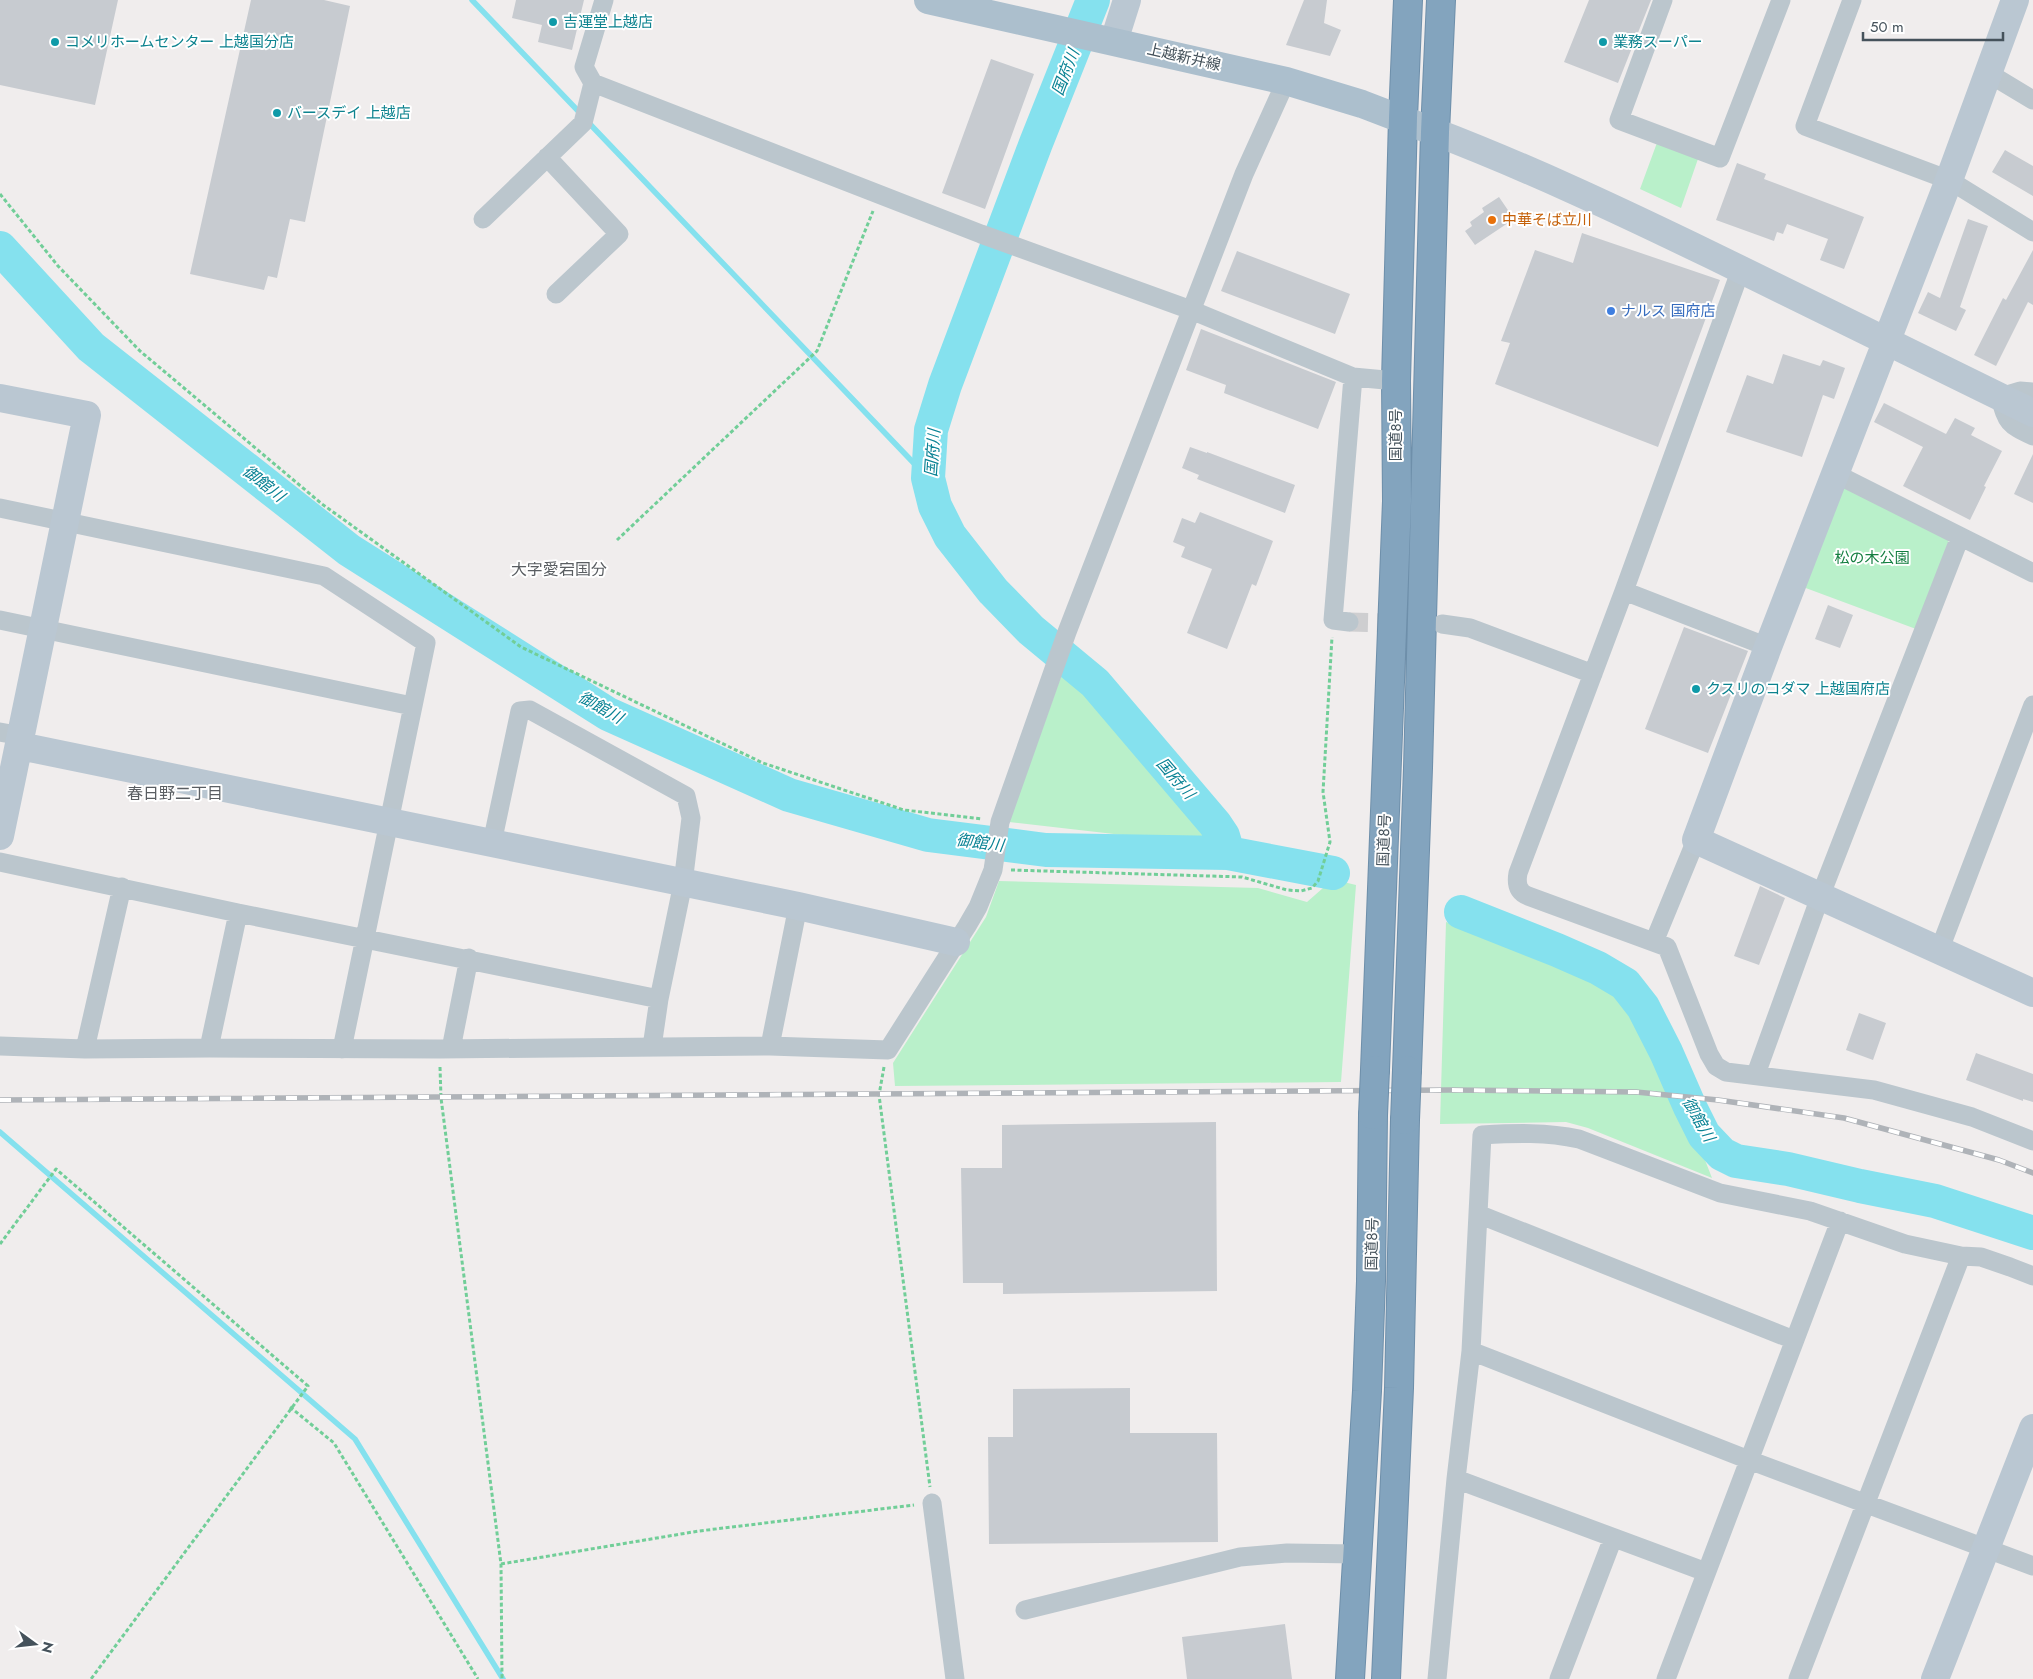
<svg xmlns="http://www.w3.org/2000/svg" width="2033" height="1679" font-family="Jost,'Noto Sans JP',sans-serif">
<style>
.green{fill:#b9f0ca}
.lines{fill:none;stroke-linecap:round;stroke-linejoin:round}
.stream{stroke:#85e1ee;stroke-width:5.5}
.river{stroke:#85e1ee;stroke-width:34}
.building{fill:#c7cbd0}
.street-tunnel{stroke:#ceced0;stroke-width:19;stroke-dasharray:19 9;stroke-linecap:butt}
.highway-casing{stroke:#6e8faa;stroke-width:30}
.path{stroke:#71ce98;stroke-width:3;stroke-dasharray:4 2.5;stroke-linecap:butt}
.street{stroke:#bbc6cd;stroke-width:19}
.secondary{stroke:#bac7d2;stroke-width:28}
.primary{stroke:#acbfcd;stroke-width:28}
.highway{stroke:#83a4be;stroke-width:28}
.rail-casing{stroke:#afb3b8;stroke-width:5.5}
.rail{stroke:#fff;stroke-width:4;stroke-dasharray:11;stroke-linecap:butt}
.highway-bridge-casing{stroke:#6e8faa;stroke-width:30;stroke-linecap:butt}
.highway-bridge{stroke:#83a4be;stroke-width:28}
.culture-dot{fill:#0f9aa8;stroke:#fff;stroke-width:2}
.food-dot{fill:#e8710a;stroke:#fff;stroke-width:2}
.shop-dot{fill:#3f7fe0;stroke:#fff;stroke-width:2}
.labels{text-anchor:middle;stroke-width:4;stroke-linejoin:round;paint-order:stroke}
.culture-label{font-size:15px;fill:#0d838f;stroke:#fff;text-anchor:start}
.street-label{font-size:15px;fill:#45525b;stroke:#fff}
.food-label{font-size:15px;fill:#c56008;stroke:#fff;text-anchor:start}
.shop-label{font-size:15px;fill:#366cbe;stroke:#fff;text-anchor:start}
.park-label{font-size:15px;fill:#147e40;stroke:#fff}
.water-label{font-size:16px;font-style:italic;fill:#098294;stroke:#fff}
.neighbourhood-label{font-size:16px;fill:#5a5e62;stroke:#fff}
</style>
<rect width="100%" height="100%" fill="#f0eded"/>
<!-- green -->
<path class="green" d="M1658,140L1699,156L1681,208L1640,189Z
M1842,486L1949,540L1916,629L1803,587Z
M1064,668L1200,815L1208,826V836L1201,844L1009,822Z
M1327,878L1356,885L1341,1082L895,1086L893,1063L986,917L999,881L1258,888L1307,902L1323,888Z
M1446,922L1547,959L1613,990L1640,1022L1698,1142L1712,1178L1588,1128L1566,1122L1440,1124Z"/>
<g class="lines">
<!-- stream -->
<path class="stream" d="M472,0L581,114
M587,121L928,478
M0,1132L355,1439L503,1679"/>
<!-- river -->
<path class="river" d="M1093,0L1036,143L945,385L931,430L928,478L935,506L950,536L993,591L1031,630L1095,683L1215,824L1223,836L1228,853
M0,248L91,347L349,550L608,714L789,795L928,835L1046,850L1228,853L1333,873
M1461,912L1557,950L1598,968L1625,984L1643,1007L1666,1052L1690,1107L1704,1135L1722,1154L1736,1161L1788,1169L1860,1186L1935,1201L2033,1233"/>
</g>
<!-- building -->
<path class="building" d="M0,0H118L95,105L0,85Z
M251,0H324L350,6L305,222L290,219L277,278L268,276L264,290L190,274Z
M516,0H584L572,50L538,42L542,25L512,18Z
M1304,0H1327L1324,23L1341,30L1330,56L1286,45Z
M1589,0H1651L1618,83L1564,62Z
M991,59L1034,74L985,209L942,193Z
M2005,150L2033,166V196L1992,172Z
M1737,163L1766,174L1764,179L1864,217L1844,269L1820,260L1828,239L1787,224L1783,234L1777,232L1774,241L1716,220Z
M1499,197L1514,219L1475,245L1465,231L1472,226L1470,222L1484,212L1482,208Z
M1968,219L1988,226L1960,307L1966,310L1956,331L1918,313L1928,292L1940,298Z
M1582,233L1720,280L1658,447L1495,384L1510,343L1501,341L1535,250L1573,263Z
M2033,250V305L2028,302L1996,366L1974,355L2003,298L2006,300Z
M1237,251L1350,294L1335,334L1221,291Z
M1201,329L1336,382L1318,429L1224,393L1226,385L1186,370Z
M1783,354L1820,366L1823,360L1845,368L1834,399L1823,395L1802,457L1726,432L1747,375L1773,384Z
M1884,403L1946,434L1955,418L1975,428L1971,435L2002,451L1984,486L1986,487L1970,520L1903,486L1923,447L1874,422Z
M1190,447L1207,453V452L1295,485L1285,513L1197,479L1199,475L1182,468Z
M2033,454V503L2014,494Z
M1200,512L1273,541L1256,586L1252,584L1227,649L1187,633L1212,569L1181,557L1185,547L1173,542L1182,518L1195,523Z
M1828,605L1853,615L1840,648L1815,639Z
M1684,627L1748,651L1708,753L1645,729Z
M1760,886L1785,898L1759,965L1734,956Z
M1859,1013L1886,1023L1873,1060L1846,1050Z
M1976,1053L2033,1074V1102L2023,1099V1101L1966,1080Z
M1216,1122L1217,1291L1003,1294V1283H963L961,1168H1002V1125Z
M1130,1388V1433H1217L1218,1542L989,1544L988,1437H1013V1389Z
M1285,1624L1292,1679H1187L1182,1637Z"/>
<g class="lines">
<!-- street-tunnel -->
<path class="street-tunnel" d="M1349,622L1434,624"/>
<!-- highway casing -->
<g class="highway-casing">
<path id="highway" d="M1375,1070L1397,501L1396,381L1403,118L1408,0
M1407,1070L1418,768L1435,132L1441,0
M1350,1679L1367,1391L1371,1281L1373,1115
M1386,1679L1399,1388L1405,1120"/>
</g>
<!-- path -->
<path class="path" d="M0,194L58,266L140,351L322,504L521,647L763,763L904,810L982,819
M617,540L817,351L873,211
M1011,870L1242,877L1287,890L1301,891L1312,888L1318,881L1330,842L1323,792L1332,637
M440,1067L441,1098L501,1564L502,1679
M884,1067L879,1095L930,1487
M0,1244L56,1169L308,1386L91,1679
M290,1407L334,1443L478,1679
M501,1564L699,1531L914,1505"/>
<!-- street -->
<path class="street" d="M604,0L584,67L593,83L981,234L1191,310L1353,377L1396,381
M1663,0L1619,120L1720,158L1781,0
M1852,0L1805,126L1949,180L2033,232
M1988,73L2033,100
M547,157L619,234L556,294
M483,219L583,123L593,83
M1741,269L1624,591L1518,873C1516,884 1518,892 1528,896L1667,947L1709,1054L1716,1066L1726,1072L1874,1090L1972,1117L2033,1141
M2033,392L2020,391L2000,397C2007,423 2008,424 2033,436
M1836,474L2033,573
M0,508L324,576L426,643L342,1049
M1624,591L1768,647
M0,620L412,706
M1349,622L1333,620L1353,377
M1442,624L1470,628L1593,674
M0,732L22,736
M492,843L520,711L530,710L686,796L691,818L683,883L659,999L652,1047
M0,862L238,913L659,999
M1654,942L1696,840
M1939,951L2033,705
M0,1046L85,1049L209,1048L440,1049L770,1046L888,1050L967,926L978,907L993,870L1000,822L1067,632L1244,174L1286,81
M770,1046L798,906
M209,1048L238,913
M85,1049L122,887
M451,1049L469,958
M1756,1074L1820,897L1960,537
M1478,1214L1794,1340
M1471,1351L1749,1460L2033,1566
M1456,1479L1706,1572
M932,1503L955,1679
M1025,1610L1240,1557L1287,1553L1358,1554
M1437,1679L1456,1479L1471,1351L1482,1135C1516,1133 1546,1132 1579,1139L1720,1193L1810,1211L1905,1244L1961,1256L1981,1257L2010,1267L2033,1276
M1559,1679L1613,1538
M1666,1679L1840,1221
M1798,1679L1961,1256"/>
<!-- secondary -->
<path class="secondary" d="M2015,0L1949,180L1768,647L1696,840L2033,993
M1114,41L1127,0
M1435,132C1529,168 1620,211 1711,255C1819,307 1926,360 2033,413
M0,398L87,415L0,836
M20,746L798,906L956,942
M1935,1679L2033,1428"/>
<!-- primary -->
<path class="primary" d="M928,0L1286,81L1362,104L1435,132"/>
<!-- highway -->
<use href="#highway" class="highway"/>
<!-- rail casing -->
<g class="rail-casing">
<path id="rail" d="M0,1100L1450,1090L1636,1092L1718,1100L1844,1118L1999,1160L2033,1173"/>
</g>
<!-- rail -->
<use href="#rail" class="rail"/>
<!-- highway-bridge casing -->
<g class="highway-bridge-casing">
<path id="highway-bridge" d="M1373,1115L1375,1070
M1405,1120L1407,1070"/>
</g>
<!-- highway-bridge -->
<use href="#highway-bridge" class="highway-bridge"/>
</g>
<!-- markers -->
<g class="culture-dot">
<circle cx="553" cy="22" r="5"/>
<circle cx="55" cy="42" r="5"/>
<circle cx="1603" cy="42" r="5"/>
<circle cx="277" cy="113" r="5"/>
<circle cx="1696" cy="689" r="5"/>
</g>
<circle class="food-dot" cx="1492" cy="220" r="5"/>
<circle class="shop-dot" cx="1611" cy="311" r="5"/>
<g class="labels">
<!-- culture labels -->
<g class="culture-label">
<text x="563" y="27">吉運堂上越店</text>
<text x="65" y="47">コメリホームセンター 上越国分店</text>
<text x="1613" y="47">業務スーパー</text>
<text x="287" y="118">バースデイ 上越店</text>
<text x="1706" y="694">クスリのコダマ 上越国府店</text>
</g>
<!-- street labels -->
<g class="street-label">
<text transform="translate(1184 57) rotate(13)" y="5">上越新井線</text>
<text transform="translate(1396 435) rotate(-90)" y="5">国道8号</text>
<text transform="translate(1384 840) rotate(-88)" y="5">国道8号</text>
<text transform="translate(1372 1244) rotate(-89)" y="5">国道8号</text>
</g>
<!-- food labels -->
<g class="food-label">
<text x="1502" y="225">中華そば立川</text>
</g>
<!-- shop labels -->
<g class="shop-label">
<text x="1621" y="316">ナルス 国府店</text>
</g>
<!-- park labels -->
<g class="park-label">
<text x="1872" y="563">松の木公園</text>
</g>
<!-- water labels -->
<g class="water-label">
<text transform="translate(1065 72) rotate(-69)" y="6">国府川</text>
<text transform="translate(932 453) rotate(-86)" y="6">国府川</text>
<text transform="translate(264 483) rotate(38)" y="6">御館川</text>
<text transform="translate(601 707) rotate(29)" y="6">御館川</text>
<text transform="translate(1176 778) rotate(49)" y="6">国府川</text>
<text transform="translate(980 842) rotate(7)" y="6">御館川</text>
<text transform="translate(1699 1119) rotate(60)" y="6">御館川</text>
</g>
<!-- neighbourhood labels -->
<g class="neighbourhood-label">
<text x="559" y="575">大字愛宕国分</text>
<text x="175" y="799">春日野二丁目</text>
</g>
</g>
<!-- north arrow -->
<g transform="translate(35 1644) rotate(105)" stroke="#ffffff" stroke-width="4" paint-order="stroke">
<path d="M0-4L9 19L0 12L-9 19Z" fill="#45525b"/>
<text y="-8" font-size="14" font-weight="bold" text-anchor="middle" fill="#45525b">N</text>
</g>
<!-- scale -->
<path d="M1863 32v8h140v-8" fill="none" stroke="#45525b" stroke-width="2.5"/>
<text x="1870" y="32" font-size="15" fill="#45525b" stroke="#ffffff" stroke-width="4" paint-order="stroke">50 m</text>
</svg>
